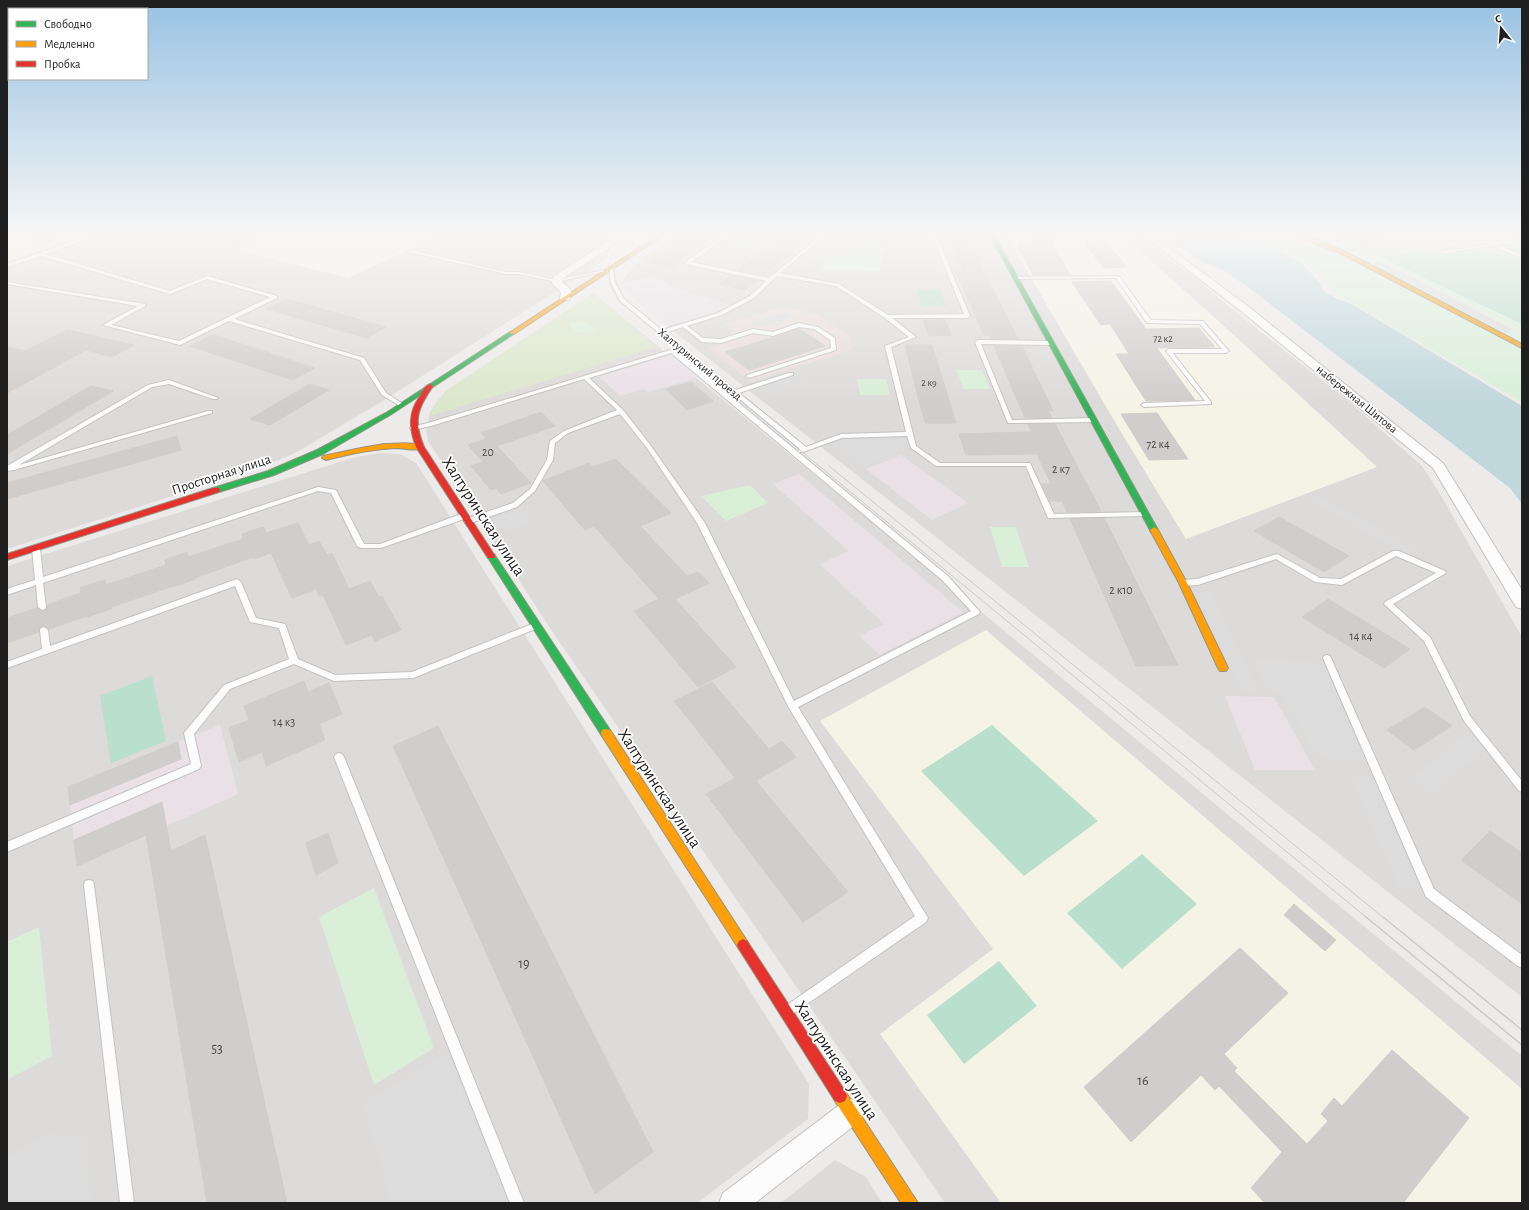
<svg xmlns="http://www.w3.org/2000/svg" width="1529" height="1210" font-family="'Alegreya Sans',sans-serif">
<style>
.residential{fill:#dcdbda}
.commercial{fill:#e9dddc}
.industrial{fill:#eae1e7}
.education{fill:#f5f3e6}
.grass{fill:#dbe7cb}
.park{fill:#d9efd8}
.pitch{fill:#b9dfcd}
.parking{fill:#dddcdc}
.water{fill:#c0d7dc}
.building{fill:#d0cecc;stroke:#d0cdca}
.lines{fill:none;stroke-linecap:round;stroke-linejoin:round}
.lane-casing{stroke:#c3c2c1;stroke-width:2}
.street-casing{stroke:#c3c2c1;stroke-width:2}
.fast-casing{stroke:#949583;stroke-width:2}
.slow-casing{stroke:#949583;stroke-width:2}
.jam-casing{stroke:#949583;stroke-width:2}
.lane{fill:#fcfcfc;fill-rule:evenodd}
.street{fill:#fcfcfc;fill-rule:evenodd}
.fast{fill:#30b455;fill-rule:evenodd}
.slow{fill:#ff9f0a;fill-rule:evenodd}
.jam{fill:#e5322d;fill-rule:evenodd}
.tram-far1{stroke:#cbcbca;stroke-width:1}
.tram{stroke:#cbcbca;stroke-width:1.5}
.labels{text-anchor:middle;stroke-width:3.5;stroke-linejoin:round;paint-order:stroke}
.far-number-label{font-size:10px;fill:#4b4b4a}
.far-street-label{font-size:12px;fill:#1f1f1f;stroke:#fff}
.number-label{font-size:12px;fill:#4b4b4a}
.street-label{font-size:14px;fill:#1f1f1f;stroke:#fff}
.near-number-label{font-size:14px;fill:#4b4b4a}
.near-street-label{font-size:17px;fill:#1f1f1f;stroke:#fff}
</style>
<rect width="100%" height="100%" fill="#edebe9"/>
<!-- residential -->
<path class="residential" d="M7,235H619L604,261L381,402L297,452L257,469L7,549Z
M678,235H1141L1150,245L1194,277L1233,310L1347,400L1422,466L1440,494L1522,637V997L667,326L619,285L639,260Z
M593,293L1522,1056V1203H945L554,634L428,441L426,431L430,412L446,391Z
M379,453L400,454L416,463L809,1084L808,1119L697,1203H7V566L356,457Z
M835,1160L866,1177L882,1203H781Z"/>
<!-- commercial -->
<path class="commercial" d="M784,307L820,316L850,336L851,350L751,382L709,348L743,338L724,324Z"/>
<!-- industrial -->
<path class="industrial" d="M1398,235H1522V236L1434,249Z
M653,276L674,288L730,305L716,312L667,326L619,285Z
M671,355L698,377L649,392L644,389L620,396L600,377Z
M901,455L968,503L932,520L866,469Z
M799,474L963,612L880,655L859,636L884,624L820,564L849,551L773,484Z
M1225,696L1274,697L1315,770H1255Z
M220,725L238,794L166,826L161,802L74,840L68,787Z"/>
<!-- education -->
<path class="education" d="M7,235H85L7,261Z
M270,235H439L348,278L233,249Z
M1006,235H1129L1136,247L1236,337L1377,467L1186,539L1112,417Z
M986,630L1522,1089V1203H1001L880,1034L993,949L820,721Z"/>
<!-- grass -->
<path class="grass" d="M593,293L657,347L429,416L435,404L446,391Z"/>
<!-- park -->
<path class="park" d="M1236,235H1258L1293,240L1317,248L1355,242L1377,253L1410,249L1437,256L1522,261V402L1333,292L1324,277L1290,254Z
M733,239L756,244L745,252L721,248Z
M862,240L883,243L880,271L822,269L826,258L855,249Z
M575,322L587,323L596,331L574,332L569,323Z
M956,370H982L990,389H964Z
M857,379H886L890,395H860Z
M750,485L768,503L726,521L701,496Z
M990,527H1016L1029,567H1002Z
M374,888L434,1048L374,1085L319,917Z
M39,927L52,1056L7,1080V942Z"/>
<!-- pitch -->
<path class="pitch" d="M7,235H65L45,243Z
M1522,236V324L1380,257Z
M916,289H940L946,306H922Z
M152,676L166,741L111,763L100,696Z
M992,725L1098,821L1024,876L921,771Z
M1142,854L1197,904L1122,969L1067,913Z
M999,961L1037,1006L964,1064L927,1015Z"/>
<!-- parking -->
<path class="parking" d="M1383,236L1410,249L1377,253L1351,240Z
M1368,262H1382L1512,329L1508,334Z
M786,313L792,318L755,328L749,323Z
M794,370L808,381L767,394L753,383Z
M869,432L871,440L903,439L906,449L862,466L818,434Z
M1316,496L1417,549L1408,554L1307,500Z
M522,509L532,522L504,532L495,519Z
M1196,593H1211L1258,692H1242Z
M1251,658L1321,663L1364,762L1317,757L1281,693L1269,691Z
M1467,734L1486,748L1432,793L1411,778Z
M1350,774L1368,775L1420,889L1399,887Z
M448,1053L506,1203H392L363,1103Z
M51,1133L87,1138L91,1203H7V1157Z"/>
<!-- water -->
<path class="water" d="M1175,235H1231L1248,239L1275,249L1287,256L1294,259L1301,263L1322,285V289C1330,297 1340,300 1350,303L1522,406V504L1510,488L1248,287L1223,270L1208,265L1171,240Z"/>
<!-- building -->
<path class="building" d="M687,235H716L671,267L646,262Z
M784,235H807L788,250L794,251L764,275L738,270Z
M947,235H966L1018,339H991L990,335H984L956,272H963Z
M1036,236L1061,235L1053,245L1070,275H1033L1017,244H1029L1033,239L1045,242L1048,240L1047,239Z
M1106,242L1127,267L1104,268L1084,243Z
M731,275L757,281L745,290L719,284Z
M1111,281L1146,329L1199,328L1215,347L1157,348L1195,400L1146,401L1116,354H1129L1110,324L1101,325L1072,282Z
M287,299L386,327L367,338L267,309Z
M923,320H945L951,335L929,336Z
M800,329L825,346L749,370L725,352Z
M68,330L134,345L112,357L86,350L7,393V347L25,351Z
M213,335L223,338L315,368L293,380L190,346Z
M905,345H932L956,423H925Z
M994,346H1022L1053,411H1048L1052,418H1025Z
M691,382L713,401L687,410L666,389Z
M310,384L329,390L270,425L250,419Z
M91,386L113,391L7,454V435Z
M541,412L555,426L497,446L531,483L501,494L496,488L491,490L471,466L483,462L468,445L486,439L481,433Z
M1157,413L1188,459L1149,460L1121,414Z
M1028,424H1055L1101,511L1067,512L1062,501H1050L1042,484H1051L1037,454L966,455L959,434L1031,432Z
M177,436L181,450L7,499V483Z
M616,459L671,513L640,526L687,576L698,572L709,583L675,599L736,667L698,687L634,611L659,599L594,526L585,530L543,481L589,463L592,467Z
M1279,517L1349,556L1324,572L1254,531Z
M1104,518L1108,526L1178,665L1136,666L1070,519Z
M298,523L309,545L319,541L327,555L332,553L349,589L370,581L379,597L382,596L401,630L375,641L372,635L346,645L323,595L319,596L316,589L292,598L271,553L254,559L253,557L195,578L196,579L173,587V586L111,607V609L87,617V616L49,629L45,626L41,627L39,632L7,643V618L37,608L41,611L45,610L47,605L81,593L80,588L105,580L106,585L166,565L165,560L187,552L188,557L243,539L242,534L263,527L266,533Z
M1328,599L1410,649L1384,668L1302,617Z
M304,681L308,692L329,683L342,714L319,724L325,740L266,766L262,752L239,762L229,728L249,720L244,706Z
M712,682L769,749L782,741L796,757L756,781L848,892L803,922L706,794L735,778L674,701Z
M1425,707L1452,726L1414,750L1387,730Z
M438,726L653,1152L595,1194L393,746Z
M178,742L181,759L70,805L68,787Z
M162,802L171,851L205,835L287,1203H207L146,835L77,866L74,840Z
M1490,831L1522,853V904L1461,860Z
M328,833L338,863L316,875L306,843Z
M1294,904L1336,940L1325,951L1284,915Z
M1240,948L1288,993L1224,1054L1237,1068L1234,1071L1307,1144L1328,1121L1321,1114L1334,1098L1342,1106L1392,1050L1469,1118L1403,1203H1265L1251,1188L1282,1152L1219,1086L1215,1090L1201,1075L1131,1142L1084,1087Z"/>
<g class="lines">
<!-- lane casing -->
<g class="lane-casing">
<path id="lane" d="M92,235H98L45,254L170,291L207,276L277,296V298L234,319L364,358L386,393L405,405L404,406H400L382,395L360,360L229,321L180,345L103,325L138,306L7,284V282L145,304V306L111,325L179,341L270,297L207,279L170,294L41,256L7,267V264Z
M725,235H730L691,262L769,278L822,235H826L780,273L839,284L888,315L964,314L932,235H936L970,316L967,318H892L916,337L891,347L916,446L940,463H1030L1054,514L1145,512L1149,514L1145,516L1048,518L1026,466H936L911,448L907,436L842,438L803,452H799L798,451L800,449L680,350L676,351L948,576L980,612L979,614L798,707L928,918L926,922L791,1015L787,1013L785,1009L787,1005L915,916L789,708L697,523L647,448L620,414L568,433L555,443L553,460L535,491L517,507L471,523H465L464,521L465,519L513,503L530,489L547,460L550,441L564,431L617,410L584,379L431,426L413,430L410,428L411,427L428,423L677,348L620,301L611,283L609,268L611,267L613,268L615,283L624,299L662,330L718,313L750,296L766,281L685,264V262ZM777,276L836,286L885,318L909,337L885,346L906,432L841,434L806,447L739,393L793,375V373H789L735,390L665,333L683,327L702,342L721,343L753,333L773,336L799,327L814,329L830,340L831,348L747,375L746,376L749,378L836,350L835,338L818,327L799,323L773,332L753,329L721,339L703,338L687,326L722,315L754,298ZM671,353L942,580L971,611L794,701L705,523L651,446L623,410L589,378Z
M1021,235H1028L1047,240L1045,241Z
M1359,235H1368L1317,243L1315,242Z
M1386,235H1416L1397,238Z
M1522,239V241L1443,253L1441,252Z
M1504,246L1506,247L1504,248L1522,255V258L1497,248Z
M411,250L506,272H519L556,280L604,270L606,271L556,282L519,274H506L409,252V250Z
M1117,276H1119L1151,320L1203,321L1228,350L1229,351L1226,353H1173L1211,402V404L1144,407L1141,405L1144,403L1205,401L1166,351L1169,349H1222L1200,324L1147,323L1116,278L1015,279L1013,278L1015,277Z
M978,340L1051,341L1054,343L1051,345L981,344L1012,420L1093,418L1096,420L1093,422L1008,423L975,342Z
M169,380L218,398L217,399H213L169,384L152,387L19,465L208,411H212V413L14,470L7,471V466L148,385Z
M318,487L336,490L364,544H380L461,514H464L468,516L467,518L381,548H361L357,546L331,493L318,491L43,583L46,607L45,609L42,610L38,607L36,585L7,595V589L35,580L32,548L33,546H39L40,548L43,577Z
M1393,551H1399L1445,571L1446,573L1393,604L1430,637L1470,716L1522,781V792L1519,791L1464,721L1424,641L1384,604L1385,602L1436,573L1396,556L1342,585L1315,582L1276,559L1198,585L1183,586L1179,583L1183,580L1197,579L1277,554L1320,578L1341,579Z
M237,579L241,582L256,618L285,624L298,659L335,675L412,672L532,624H538L539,626L538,628L413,678L334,681L294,664L230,689L194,734L201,766L199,769L7,852V842L191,764L184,733L224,685L289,659L279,628L250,622L235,586L7,668V662L42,649L40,630L41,628L44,627L48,630L50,646Z
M1327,655L1330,656L1331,658L1434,889L1522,955V968L1518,966L1426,897L1323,658L1324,656Z
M339,753L342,754L344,757L524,1203H510L334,757L336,754Z
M89,880L93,881L94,885L134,1203H120L84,885L85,881Z"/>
</g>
<!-- street casing -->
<g class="street-casing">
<path id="street" d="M618,235H628L562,279V282L570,289L572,294L569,300H561L560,298L561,292L552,283L554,276Z
M1143,235H1152L1249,307L1443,463L1522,590V609L1516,607L1433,468L1241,311Z
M851,1099L860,1103L864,1112L860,1121L755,1203H719L723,1193L842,1103Z"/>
</g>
<!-- fast casing -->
<g class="fast-casing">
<path id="fast" d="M990,235H994L1158,530L1157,532H1151L1150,530Z
M510,332L515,333L390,415L323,454L274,475L219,492H213L212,490L213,488L268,471L317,450L386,413Z
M491,553L494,554L610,730L611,733L610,736L606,737L602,736L487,556Z"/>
</g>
<!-- slow casing -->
<g class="slow-casing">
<path id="slow" d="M659,235H664L514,334L509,333Z
M1292,235C1310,235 1329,245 1346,252L1522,344V348L1342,254Z
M384,444C394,444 416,441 424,447C418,452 404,448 397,448C373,449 349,454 326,460L322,458L323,456L361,448Z
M1154,527L1158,530L1187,583L1228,668L1226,671H1220L1218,668L1179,583L1150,530Z
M606,729L610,730L747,941L749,945L747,949L743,951L739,949L602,736L601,733L602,730Z
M840,1089L845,1091L918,1203H901L835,1101L833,1096L835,1091Z"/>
</g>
<!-- jam casing -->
<g class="jam-casing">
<path id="jam" d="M430,384L433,386C417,409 413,420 424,447L495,556L494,558H488L416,447C409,428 408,413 420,396C422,391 425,386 430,384Z
M213,488H219L220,490L219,492L7,560V554Z
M743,939L747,941L845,1091L847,1096L845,1101L840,1103L835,1101L739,949L737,945L739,941Z"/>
</g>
<!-- lane -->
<use href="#lane" class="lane"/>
<!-- street -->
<use href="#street" class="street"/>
<!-- fast -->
<use href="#fast" class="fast"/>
<!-- slow -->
<use href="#slow" class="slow"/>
<!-- jam -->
<use href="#jam" class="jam"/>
<!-- tram-far1 -->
<path class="tram-far1" d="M632,235C616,246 602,263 610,284C612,290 616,295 619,301L1367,918
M614,265L616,282L623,295
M829,466L1384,918"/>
<!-- tram -->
<path class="tram" d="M1366,917L1522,1045
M1383,917L1522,1030"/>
</g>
<!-- sky -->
<linearGradient id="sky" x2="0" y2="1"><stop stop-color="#98c2e3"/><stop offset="0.58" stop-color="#f7f6f5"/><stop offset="1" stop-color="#f7f6f5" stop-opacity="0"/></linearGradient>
<rect width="1529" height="404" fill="url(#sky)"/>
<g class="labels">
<!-- far-number labels -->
<g class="far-number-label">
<text x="1163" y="342">72 к2</text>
<text x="929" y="386">2 к9</text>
</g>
<!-- far-street labels -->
<g class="far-street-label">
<text transform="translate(700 364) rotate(40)" y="4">Халтуринский проезд</text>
<text transform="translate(1357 399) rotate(39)" y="4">набережная Шитова</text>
</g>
<!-- number labels -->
<g class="number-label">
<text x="1158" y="448">72 к4</text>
<text x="488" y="456">20</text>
<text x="1061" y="473">2 к7</text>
<text x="1121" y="594">2 к10</text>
<text x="1361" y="640">14 к4</text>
<text x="284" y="726">14 к3</text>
</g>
<!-- street labels -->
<g class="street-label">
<text transform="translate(221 474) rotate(-18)" y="5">Просторная улица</text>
</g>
<!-- near-number labels -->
<g class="near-number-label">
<text x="524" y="968">19</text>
<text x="217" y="1053">53</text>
<text x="1143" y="1085">16</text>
</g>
<!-- near-street labels -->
<g class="near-street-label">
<text transform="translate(484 516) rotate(57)" y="6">Халтуринская улица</text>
<text transform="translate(660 788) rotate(57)" y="6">Халтуринская улица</text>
<text transform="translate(837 1060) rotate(57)" y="6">Халтуринская улица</text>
</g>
</g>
<!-- border -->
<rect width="1529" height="1210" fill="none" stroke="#1f1f1f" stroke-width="16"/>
<!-- legend -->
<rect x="8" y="8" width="140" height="72" fill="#ffffff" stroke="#a5a5a5"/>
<rect x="16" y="21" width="20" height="6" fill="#30b455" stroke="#a5a5a5"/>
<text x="44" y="28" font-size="12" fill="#1f1f1f">Свободно</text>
<rect x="16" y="41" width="20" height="6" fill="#ff9f0a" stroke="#a5a5a5"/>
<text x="44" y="48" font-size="12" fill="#1f1f1f">Медленно</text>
<rect x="16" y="61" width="20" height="6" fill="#e5322d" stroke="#a5a5a5"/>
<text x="44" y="68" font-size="12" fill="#1f1f1f">Пробка</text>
<!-- north arrow -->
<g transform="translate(1501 28) rotate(343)" stroke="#ffffff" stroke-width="3" paint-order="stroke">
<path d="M0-3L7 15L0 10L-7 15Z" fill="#1f1f1f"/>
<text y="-6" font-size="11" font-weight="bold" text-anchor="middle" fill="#1f1f1f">С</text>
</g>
</svg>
